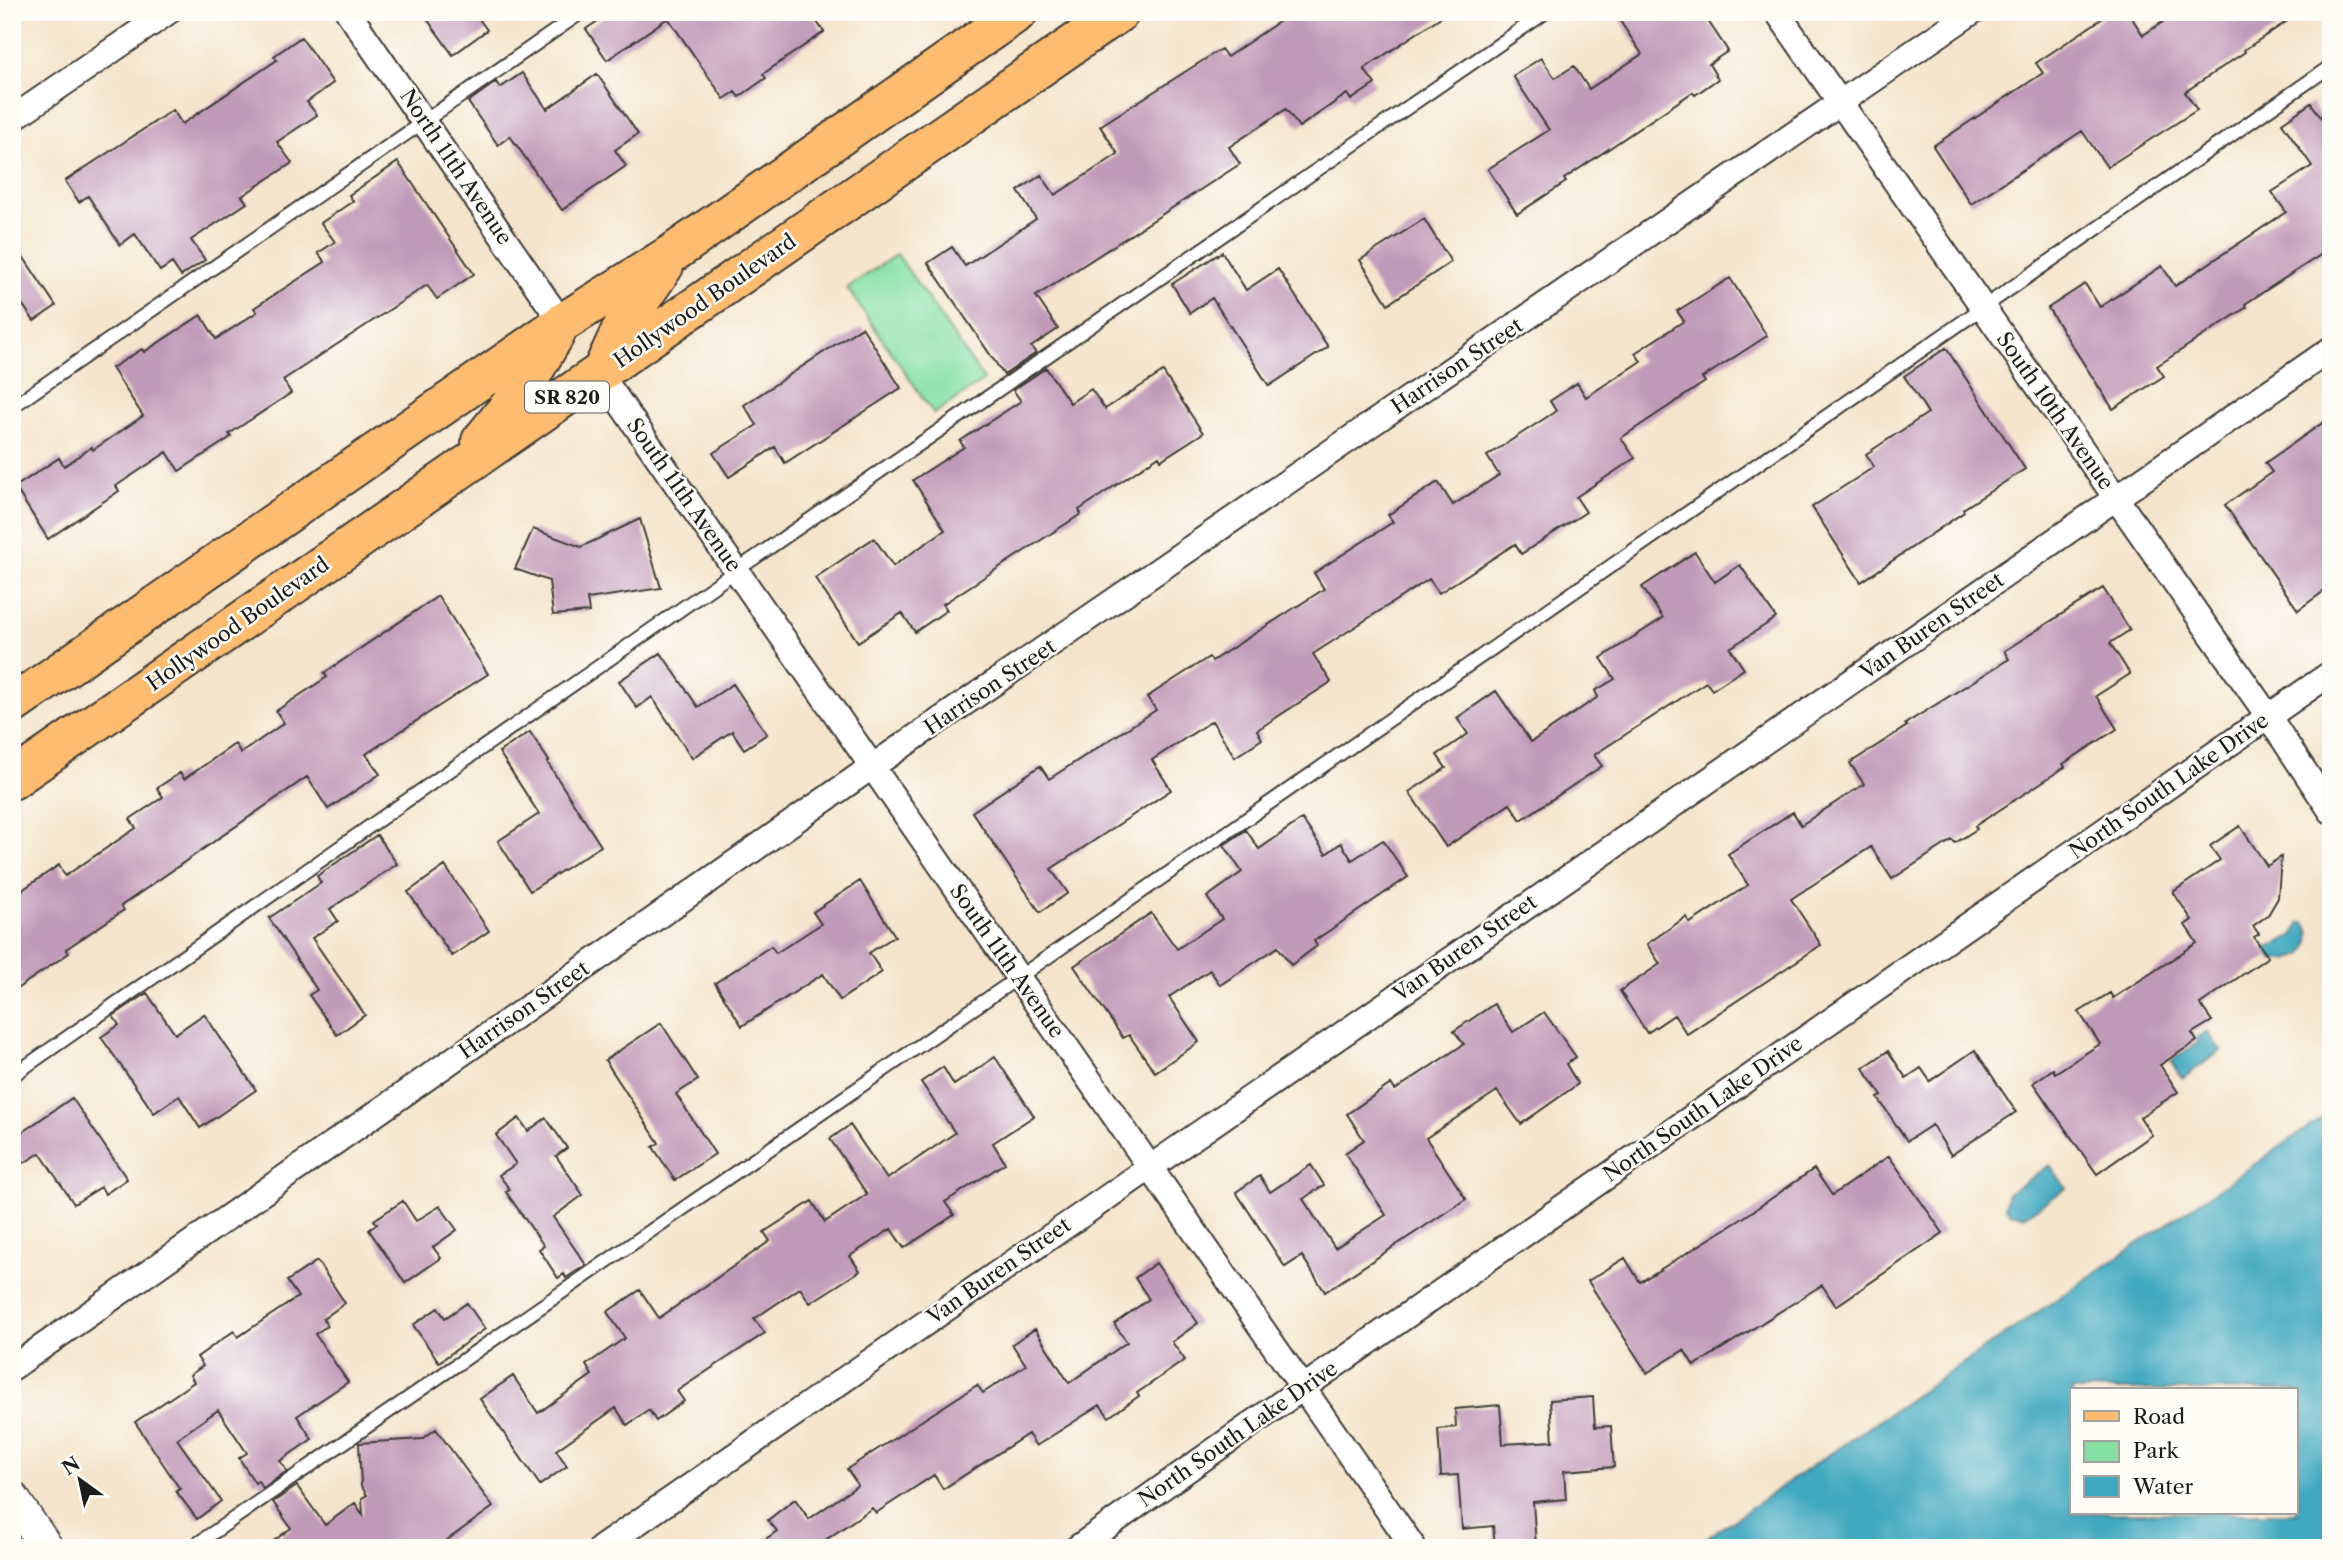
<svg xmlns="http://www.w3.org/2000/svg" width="2343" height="1560" font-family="'Libre Caslon Text',serif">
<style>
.green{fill:#85e0a6;stroke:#507e61;stroke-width:2}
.water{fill:#40a8c0;stroke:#2e626e;stroke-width:2;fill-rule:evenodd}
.building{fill:#c19aba}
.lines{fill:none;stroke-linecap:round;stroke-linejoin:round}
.service-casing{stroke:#3d3a36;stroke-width:16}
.minor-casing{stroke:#3d3a36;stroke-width:28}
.tertiary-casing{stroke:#3d3a36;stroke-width:35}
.primary-casing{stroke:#3d3a36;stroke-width:42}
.service{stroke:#fff;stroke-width:12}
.minor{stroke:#fff;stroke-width:24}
.tertiary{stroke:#fff;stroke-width:32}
.primary{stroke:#fdbc70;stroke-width:38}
.labels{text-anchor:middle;stroke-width:5;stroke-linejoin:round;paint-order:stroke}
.shield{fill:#fdfcf7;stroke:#605f5e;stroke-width:2}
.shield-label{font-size:19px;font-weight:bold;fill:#1c1c1c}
.street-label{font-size:21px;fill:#1c1c1c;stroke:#fdfcf7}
</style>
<rect width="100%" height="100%" fill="#fdfcf7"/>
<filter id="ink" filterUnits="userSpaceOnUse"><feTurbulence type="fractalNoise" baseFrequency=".0143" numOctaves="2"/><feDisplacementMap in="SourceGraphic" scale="14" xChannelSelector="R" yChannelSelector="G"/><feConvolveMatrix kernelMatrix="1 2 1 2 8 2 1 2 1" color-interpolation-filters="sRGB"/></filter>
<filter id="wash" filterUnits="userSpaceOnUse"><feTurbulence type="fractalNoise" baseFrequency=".00686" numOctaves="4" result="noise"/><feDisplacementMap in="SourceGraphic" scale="28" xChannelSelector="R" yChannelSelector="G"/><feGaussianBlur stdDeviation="1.57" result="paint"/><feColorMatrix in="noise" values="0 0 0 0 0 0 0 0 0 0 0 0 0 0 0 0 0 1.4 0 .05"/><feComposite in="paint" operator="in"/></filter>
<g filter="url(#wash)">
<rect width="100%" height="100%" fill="#f5e4cc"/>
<!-- green -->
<path class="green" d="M897,254L984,380L934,414L847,288Z"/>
<!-- water -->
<path class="water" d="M2299,923H2305C2314,933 2309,945 2303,955L2287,960L2272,959L2266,949C2278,940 2295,943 2299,923Z
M2207,1031L2221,1051L2183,1078L2171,1061L2198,1043V1037Z
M2331,1112V1548H1692ZM2072,1390H2296V1513H2072Z
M2050,1165L2066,1188L2025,1216L2010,1213L2005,1206L2008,1193Z"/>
<g id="blocks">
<!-- building -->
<path class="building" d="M422,12H474L487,30L453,55Z
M611,12H810L824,32L763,74L766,78L739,97L735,92L724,99L668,18L607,60L586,29Z
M1293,12H1448L1364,69L1375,84L1351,100L1347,94L1299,127L1286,109L1229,147L1240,164L1036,296L1058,329L1031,347L1036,353L1004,375L928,263L952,247L965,266L1036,219L1018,191L1041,175L1055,195L1118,154L1100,126L1221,49L1227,57Z
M1614,12H1702L1728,51L1709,64L1718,79L1695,95L1693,92L1564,179L1566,182L1517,214L1488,169L1549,130L1513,76L1541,58L1555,78L1574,66L1589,89L1642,54Z
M2103,12H2128L2143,35L2178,12H2301L2244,50L2245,52L2185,92L2197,110L2107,167L2082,131L1971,204L1933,146L2043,73L2036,63L2103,18Z
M301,37L333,83L307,102L317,115L277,142L292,163L242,196L247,203L191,240L205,260L181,276L172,263L160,271L135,234L120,245L88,196L79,202L65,181L173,110L182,124L277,60L274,56Z
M522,73L547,109L597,74L638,134L615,150L626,166L562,210L510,136L498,145L468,102L496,82L500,88Z
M2311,103L2331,132V248L2245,304L2247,307L2157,366L2164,376L2113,409L2048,308L2085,284L2100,307L2162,266L2175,286L2286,212L2272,192L2312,166L2282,123Z
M398,162L474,274L437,299L427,285L283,380L291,393L229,434L231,437L179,471L167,452L116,486L119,491L48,539L15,487L59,458L64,466L92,447L93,450L143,416L112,368L142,349L144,352L201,315L216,339L257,312L254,308L325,262L318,253L335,242L321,223L353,201L349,195Z
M1424,219L1451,262L1388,304L1360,260Z
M12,240L56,306L34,321L12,289Z
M1222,252L1246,290L1278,269L1328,347L1269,386L1212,298L1190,313L1172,284Z
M1730,278L1767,336L1702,378L1705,382L1621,438L1635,458L1576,497L1586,512L1521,554L1515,544L1439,593L1429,579L1313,654L1331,682L1257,730L1262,739L1235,757L1212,721L1152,760L1171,790L1051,869L1068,893L1040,912L972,812L1040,766L1049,779L1156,710L1147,697L1209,657L1212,661L1324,589L1314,573L1393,522L1388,515L1438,482L1453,505L1499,475L1487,456L1556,411L1550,401L1577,383L1586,397L1641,361L1635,353L1684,321L1677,311Z
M862,327L901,388L785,463L775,447L729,477L713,453L757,425L744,405Z
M1946,348L2025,469L1963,509L1964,512L1861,582L1812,507L1874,467L1866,454L1928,413L1904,376Z
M1046,368L1070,403L1091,389L1105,409L1163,372L1203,433L1161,460L1159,456L1079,510L1081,514L943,604L947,610L915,632L902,613L858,642L815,578L874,538L893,566L945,530L913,480L964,447L960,441L1021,401L1013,390Z
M2331,417V586L2298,610L2225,505L2272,472L2265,463Z
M640,519L661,588L587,599L589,612L553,615L549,581L515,569L533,529L581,547Z
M1695,552L1715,582L1740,565L1776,618L1730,648L1744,669L1712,690L1706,682L1594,755L1602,766L1521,820L1510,804L1446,847L1409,792L1446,768L1437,755L1468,734L1457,718L1496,691L1531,742L1598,697L1595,691L1615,679L1601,658L1663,618L1642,587Z
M2103,588L2130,630L2110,643L2130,674L2096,696L2117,729L2063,764L2065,767L1975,826L1977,829L1955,843L1952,840L1892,879L1871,847L1791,899L1821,945L1687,1034L1674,1015L1647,1033L1620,991L1660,964L1647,944L1686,917L1690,923L1748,885L1728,854L1793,812L1801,825L1864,784L1850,763L1907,726L1905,724L2009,659L2004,651Z
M438,596L488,674L366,754L380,774L328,809L307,777L121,906L124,910L66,949L69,953L12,992V897L59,865L65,876L136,828L130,819L163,797L157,788L180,773L184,779L235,744L241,753L284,723L276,711L327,677L324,673Z
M661,653L698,707L733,684L767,734L744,749L732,731L692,758L652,697L637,708L619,681Z
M530,732L549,761L547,762L601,846L530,891L498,841L539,814L499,752Z
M1302,819L1326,854L1341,843L1352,860L1383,840L1408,877L1314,941L1317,946L1291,965L1278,947L1220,985L1210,970L1169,997L1199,1042L1155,1072L1129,1035L1123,1038L1074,966L1151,913L1177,949L1222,919L1207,897L1242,872L1224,845L1246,830L1259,849Z
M2240,826L2267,866L2281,857L2278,898L2268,915L2253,926L2259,934L2254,937L2268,957L2200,1004L2212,1021L2192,1033L2197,1041L2160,1065L2178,1092L2140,1117L2152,1135L2097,1174L2033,1083L2053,1069L2055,1073L2100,1044L2079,1012L2110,993L2113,998L2197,943L2185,925L2192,920L2173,892L2220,860L2210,846Z
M377,835L397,864L330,909L338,921L312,938L365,1015L337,1035L309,995L317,990L269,918L321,883L317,876Z
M445,866L489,931L452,956L408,892Z
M860,881L895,936L869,953L882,972L840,1000L823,974L742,1026L715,983L771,946L776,953L821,924L813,912Z
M147,993L175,1034L204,1014L256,1090L200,1128L179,1096L154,1113L101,1037L119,1025L113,1016Z
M1494,1004L1513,1032L1544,1012L1576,1057L1566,1064L1578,1084L1521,1124L1497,1091L1426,1138L1466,1199L1325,1292L1302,1256L1285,1267L1236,1192L1260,1176L1270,1192L1311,1165L1324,1185L1303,1199L1335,1248L1386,1215L1345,1153L1364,1140L1347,1114L1391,1084L1395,1090L1464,1044L1454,1031Z
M661,1023L698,1080L676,1094L715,1154L675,1180L653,1147L659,1143L605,1060Z
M1975,1050L2016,1112L1951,1155L1932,1125L1907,1141L1878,1098L1882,1096L1863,1068L1888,1051L1906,1078L1921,1068L1930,1081Z
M995,1057L1034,1116L993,1143L1005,1163L945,1202L954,1215L904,1248L891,1229L850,1256L860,1271L810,1303L800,1288L754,1319L765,1333L677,1391L684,1401L656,1421L649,1410L627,1425L616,1408L556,1450L567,1466L540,1485L480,1399L513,1376L538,1413L592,1375L586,1365L625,1338L607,1312L640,1290L659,1318L770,1241L764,1232L812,1201L825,1222L867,1194L830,1139L850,1125L887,1179L955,1133L921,1082L943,1067L954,1085Z
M72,1098L127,1179L105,1194L101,1187L74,1204L40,1153L24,1163L12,1146V1139Z
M519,1118L528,1131L546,1118L567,1148L556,1156L583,1195L553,1217L586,1265L566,1278L564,1274L558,1278L539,1249L544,1246L506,1192L510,1190L499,1175L516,1164L496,1135Z
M1889,1156L1943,1233L1836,1306L1822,1285L1694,1366L1684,1350L1647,1373L1588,1281L1625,1258L1640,1282L1740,1220L1814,1169L1832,1195Z
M403,1201L416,1221L440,1206L457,1230L433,1247L441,1258L405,1283L369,1230L377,1224L374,1220Z
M317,1261L345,1303L323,1319L327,1326L315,1334L348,1382L297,1416L312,1439L280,1461L287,1471L263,1488L258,1481L255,1483L239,1458L247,1453L218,1410L177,1439L221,1501L197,1519L176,1491L180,1489L135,1422L194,1382L190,1375L203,1366L197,1357L234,1331L238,1337L298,1297L287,1281Z
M1156,1263L1198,1323L1172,1342L1185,1360L1137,1393L1139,1396L1109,1417L1100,1405L1036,1446L1028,1434L943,1489L934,1475L876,1513L872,1508L824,1541L829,1548H753L777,1531L768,1520L795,1499L809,1519L858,1485L847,1469L977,1385L983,1393L1026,1365L1012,1344L1035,1329L1069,1383L1127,1342L1114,1324L1149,1299L1135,1278Z
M467,1303L485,1329L439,1362L413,1325L438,1308L445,1318Z
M1593,1397L1595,1427L1611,1426L1614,1467L1564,1471L1566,1499L1533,1502L1536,1546L1495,1548L1493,1526L1462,1529L1458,1475L1441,1476L1438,1429L1456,1427L1455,1409L1500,1405L1503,1444L1553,1441L1550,1400Z
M436,1429L493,1507L436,1548H264L291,1528L273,1502L297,1486L325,1525L355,1503L363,1515L362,1498L367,1495L361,1486L359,1443L422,1439Z"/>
</g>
</g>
<g filter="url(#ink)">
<use href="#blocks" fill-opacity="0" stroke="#3d3a36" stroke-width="2"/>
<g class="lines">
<!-- service casing -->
<g class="service-casing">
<path id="service" d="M12,407L582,12
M12,1076L737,570L1546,12
M191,1548L1019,977L2331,66"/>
</g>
<!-- minor casing -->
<g class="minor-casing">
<path id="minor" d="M348,12L562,323
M1777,12L2268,716L2331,811
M12,119L168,12
M600,374L1414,1548
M12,1368L873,766L1972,12
M601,1548L2331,349
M1077,1548L1304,1387L2331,673"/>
</g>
<!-- tertiary casing -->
<g class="tertiary-casing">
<path id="tertiary" d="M12,1497L47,1548"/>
</g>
<!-- primary casing -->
<g class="primary-casing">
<path id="primary" d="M602,371L623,326L664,266
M481,441L524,388L556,333
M12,705L562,323L673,253L1018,12
M12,780L1120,12"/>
</g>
<!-- service -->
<use href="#service" class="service"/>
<!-- minor -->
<use href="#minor" class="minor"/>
<!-- tertiary -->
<use href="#tertiary" class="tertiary"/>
<!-- primary -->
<use href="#primary" class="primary"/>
</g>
</g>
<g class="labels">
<!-- shield labels -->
<rect class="shield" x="525" y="381.5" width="84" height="31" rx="5"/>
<g class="shield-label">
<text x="567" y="404">SR 820</text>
</g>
<!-- street labels -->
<g class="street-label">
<text transform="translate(456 167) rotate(56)" y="7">North 11th Avenue</text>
<text transform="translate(705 301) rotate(-35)" y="7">Hollywood Boulevard</text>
<text transform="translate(1457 366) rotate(-34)" y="7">Harrison Street</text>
<text transform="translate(2055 411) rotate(55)" y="7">South 10th Avenue</text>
<text transform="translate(684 495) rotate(55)" y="7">South 11th Avenue</text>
<text transform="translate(238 624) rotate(-35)" y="7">Hollywood Boulevard</text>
<text transform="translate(1932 626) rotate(-35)" y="7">Van Buren Street</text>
<text transform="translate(990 687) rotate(-34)" y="7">Harrison Street</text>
<text transform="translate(2169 786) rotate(-35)" y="7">North South Lake Drive</text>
<text transform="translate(1465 948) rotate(-35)" y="7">Van Buren Street</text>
<text transform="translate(1007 961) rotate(55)" y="7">South 11th Avenue</text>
<text transform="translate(524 1010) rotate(-35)" y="7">Harrison Street</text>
<text transform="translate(1703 1109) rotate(-35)" y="7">North South Lake Drive</text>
<text transform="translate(999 1271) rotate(-35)" y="7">Van Buren Street</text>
<text transform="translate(1238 1434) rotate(-35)" y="7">North South Lake Drive</text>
</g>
</g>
<!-- margin -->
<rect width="2343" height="1560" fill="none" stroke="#fdfcf7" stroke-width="42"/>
<!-- legend -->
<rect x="2070" y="1388" width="228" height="126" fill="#fdfcf7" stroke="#a3a29f" stroke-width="2"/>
<rect x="2084" y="1411" width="35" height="10" fill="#fdbc70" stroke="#a3a29f" stroke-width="2"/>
<text x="2133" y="1424" font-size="21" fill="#1c1c1c">Road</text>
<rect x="2084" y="1441" width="35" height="21" fill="#85e0a6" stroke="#a3a29f" stroke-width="2"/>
<text x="2133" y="1458" font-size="21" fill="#1c1c1c">Park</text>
<rect x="2084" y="1476" width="35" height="21" fill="#40a8c0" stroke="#a3a29f" stroke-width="2"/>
<text x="2133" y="1494" font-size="21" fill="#1c1c1c">Water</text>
<!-- north arrow -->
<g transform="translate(80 1480) rotate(327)" stroke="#fdfcf7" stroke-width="5" paint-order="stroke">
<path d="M0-5L12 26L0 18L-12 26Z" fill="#1c1c1c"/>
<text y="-10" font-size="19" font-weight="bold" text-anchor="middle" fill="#1c1c1c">N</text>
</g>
</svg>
